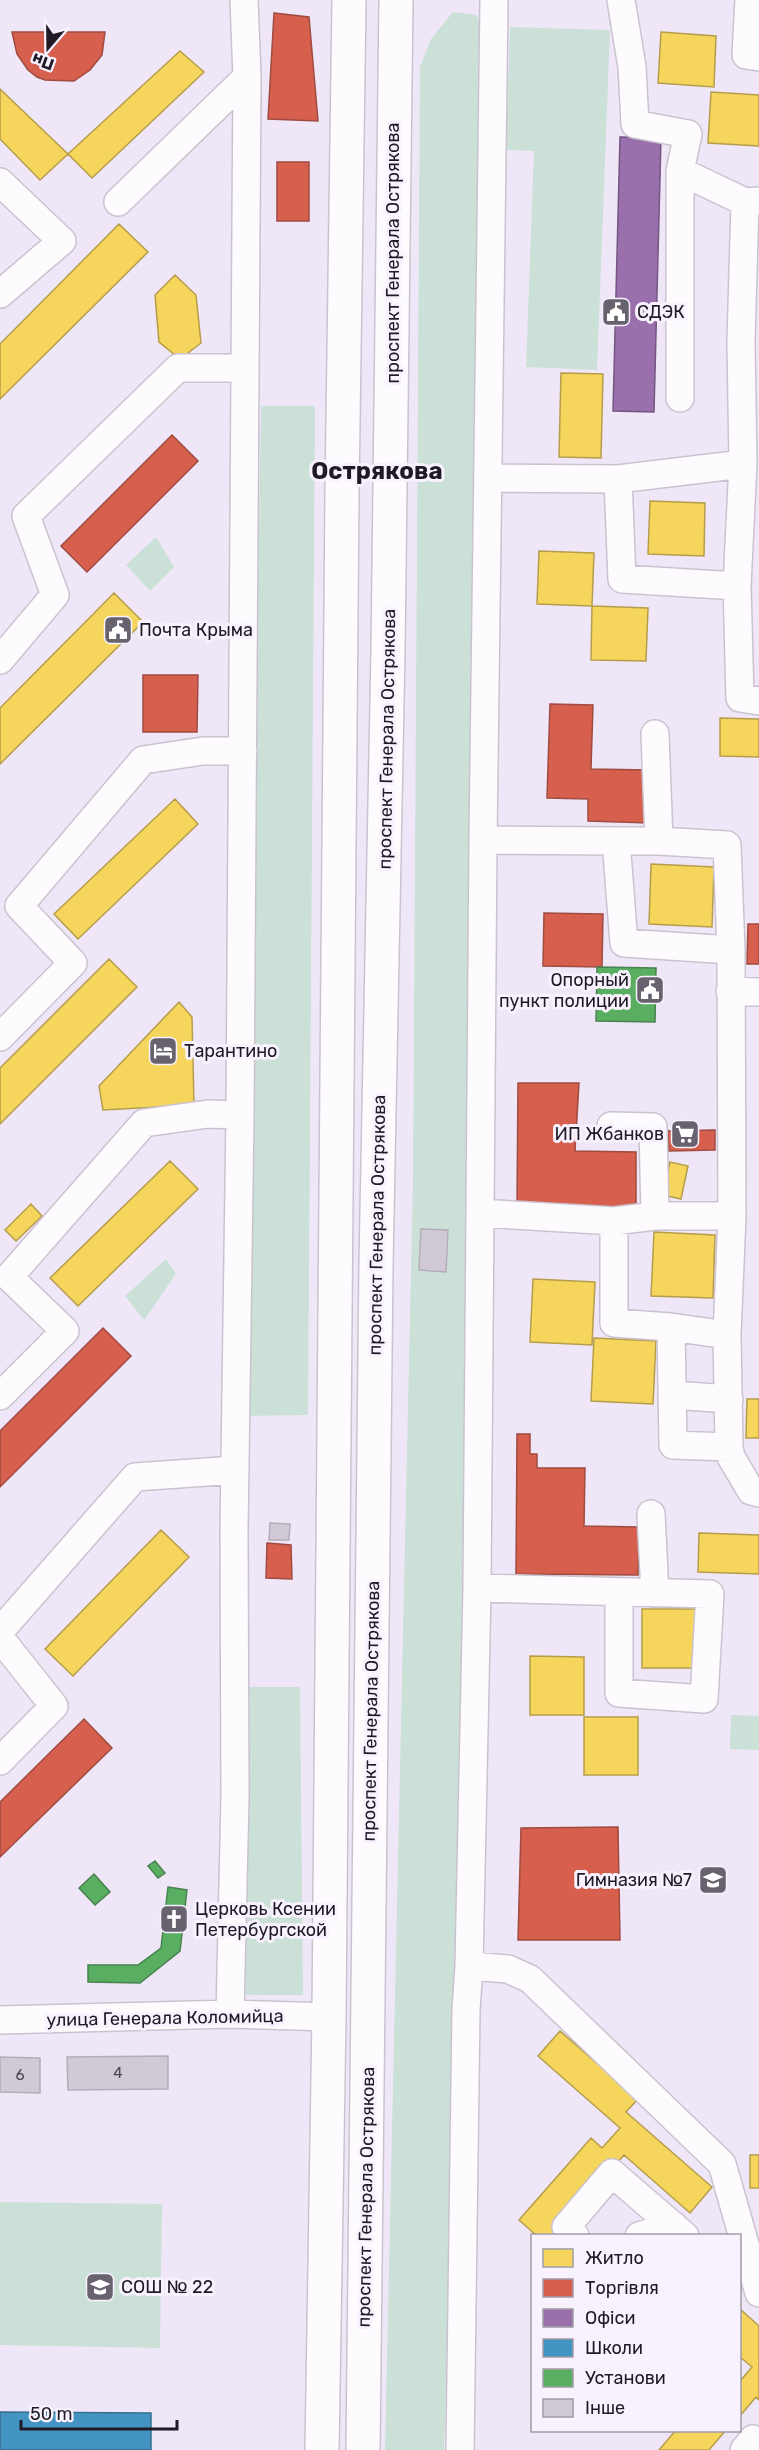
<svg xmlns="http://www.w3.org/2000/svg" width="759" height="2450" font-family="Rubik,sans-serif">
<style>
.green{fill:#cbe1d7}
.homes{fill:#f6d55c;stroke:#b69d4b;stroke-width:1.5}
.shops{fill:#d6604d;stroke:#9f4b41;stroke-width:1.5}
.offices{fill:#9970ab;stroke:#745682;stroke-width:1.5}
.schools{fill:#4393c3;stroke:#386f93;stroke-width:1.5}
.public{fill:#5aae61;stroke:#48824f;stroke-width:1.5}
.building{fill:#d1c9d5;stroke:#b4adb8;stroke-width:1.5}
.lines{fill:none;stroke-linecap:round;stroke-linejoin:round}
.minor-casing{stroke:#cac3cf;stroke-width:30}
.major-casing{stroke:#cac3cf;stroke-width:36}
.minor{stroke:#fdfbfe;stroke-width:27}
.major{stroke:#fdfbfe;stroke-width:33}
.labels{text-anchor:middle;stroke-width:6;stroke-linejoin:round;paint-order:stroke}
.number-label{font-size:15px;fill:#4c4650}
.street-label{font-size:18px;fill:#1f1a24;stroke:#f8f2fe}
.poi-label{font-size:18px;fill:#1f1a24;stroke:#f8f2fe;text-anchor:start}
.district-label{font-size:24px;font-weight:bold;fill:#1f1a24;stroke:#f8f2fe}
</style>
<rect width="100%" height="100%" fill="#efe7f7"/>
<!-- green -->
<path class="green" d="M453,12L476,15L483,26L456,2088L444,2450H385L413,1179L420,67L431,39Z
M510,27L610,30L597,370L526,367L534,151L506,150Z
M261,406H315L308,1415L244,1416Z
M156,537L174,567L150,591L126,565Z
M166,1259L176,1274L144,1320L125,1296Z
M243,1687H300L303,1995H246Z
M731,1715L759,1716V1750L730,1749Z
M0,2202L162,2204L160,2348L0,2345Z"/>
<!-- homes -->
<path class="homes" d="M661,32L716,36L714,87L658,83Z
M180,51L204,72L92,178L68,154Z
M0,89L68,154L40,180L0,139Z
M711,92L759,95V146L708,143Z
M119,224L148,252L0,399V344Z
M175,275L196,295L201,343L180,359L159,342L155,295Z
M561,373L603,374L601,458L559,457Z
M650,501L705,503L704,556L648,554Z
M539,551L594,553L592,606L537,604Z
M114,593L143,622L0,764V708Z
M592,606L648,608L646,661L591,660Z
M720,718L759,719V757L720,756Z
M175,799L198,824L78,939L54,914Z
M651,864L714,867L712,927L649,924Z
M109,959L137,987L0,1124V1068Z
M179,1002L192,1017L194,1105L103,1110L99,1086Z
M170,1161L198,1189L78,1306L50,1278Z
M670,1162L688,1166L681,1199L663,1195Z
M31,1204L42,1216L16,1241L5,1230Z
M654,1232L715,1235L713,1298L651,1296Z
M533,1279L595,1282L592,1345L530,1342Z
M594,1338L656,1341L653,1404L591,1401Z
M747,1399H759V1438H746Z
M161,1530L189,1557L73,1676L45,1649Z
M699,1533L759,1535V1574L698,1572Z
M642,1609H697L696,1668H642Z
M530,1656L584,1657V1715H530Z
M584,1717H638V1775H584Z
M560,2031L638,2099L626,2112L712,2187L690,2213L624,2155L552,2236H537L519,2220L591,2138L602,2148L620,2128L538,2056Z
M750,2155H759V2188H750Z
M740,2309L759,2326V2400L756,2397L740,2416V2381L752,2367L740,2357Z
M676,2430H726L709,2450H659Z"/>
<!-- shops -->
<path class="shops" d="M274,13L309,17L318,121L268,119Z
M12,32H105L102,55L90,70L74,81L45,80L37,77L28,70L17,54Z
M277,162H309V221H277Z
M172,435L198,461L87,572L61,546Z
M143,675H198L197,732H143Z
M550,704L593,705L591,769L650,770L649,823L588,821V799L547,798Z
M544,913L603,914L602,967L543,966Z
M748,924H759V964H747Z
M518,1083H579L575,1151L636,1152V1210L517,1206Z
M715,1130V1150L669,1151L668,1131Z
M103,1328L131,1356L0,1487V1431Z
M517,1434H530V1454H537V1468H585L584,1526L639,1527L638,1575L516,1574Z
M267,1543L291,1545L292,1579L266,1578Z
M84,1719L112,1748L0,1857V1802Z
M618,1827L620,1940H518L521,1828Z"/>
<!-- offices -->
<path class="offices" d="M620,137L661,138L654,412L613,411Z"/>
<!-- schools -->
<path class="schools" d="M0,2412L151,2413V2450H0Z"/>
<!-- public -->
<path class="public" d="M597,967L656,968L655,1022L596,1021Z
M155,1861L165,1873L158,1878L148,1866Z
M94,1874L110,1892L95,1905L79,1888Z
M168,1887L187,1890L180,1951L140,1983L88,1982V1965H138L161,1948Z"/>
<!-- building -->
<path class="building" d="M421,1229L448,1230L446,1272L419,1270Z
M270,1523L290,1524L289,1540H269Z
M168,2056V2089L68,2090L67,2057Z
M0,2057L40,2058V2093L0,2092Z"/>
<g class="lines">
<!-- minor casing -->
<g class="minor-casing">
<path id="minor" d="M621,0L632,67L635,124L688,134L680,171V398
M749,0L746,55L759,57
M680,171L745,202L759,201
M0,182L62,241L0,294
M118,202L247,77
M743,464L741,342L745,202
M488,478L618,479L743,464L737,586L740,698L759,701
M618,479L622,579L737,586
M0,660L55,595L26,516L178,368H245
M483,840L616,841L624,943L731,950L732,1216
M616,841H659L655,734
M659,841L727,845L731,950
M730,991L759,992
M0,1037L73,963L19,906L143,760L203,751H243
M611,1126L653,1127L655,1216
M480,1213L614,1221L655,1216H732L727,1335L729,1447L731,1457L751,1491L759,1493
M614,1221V1323L671,1327
M727,1335L671,1327L673,1445L729,1447
M673,1395L729,1399
M0,1396L65,1331L9,1277L144,1123L208,1114L240,1115
M651,1514L655,1593
M477,1588C555,1590 632,1592 710,1594L704,1699L619,1693V1592
M0,1631L135,1477L235,1470
M0,1638L54,1706L0,1761
M469,1966L508,1969L530,1979L722,2164L759,2293
M230,2014L235,1797L234,1531L240,1115L247,77L244,0
M0,2020L230,2014L329,2017
M575,2236L566,2227L612,2173L685,2236
M639,2236L673,2225
M460,2450L466,2010L469,1966L477,1588L483,840L494,0
M744,2450L753,2439L759,2444"/>
</g>
<!-- major casing -->
<g class="major-casing">
<path id="major" d="M322,2450L329,2017L342,493L349,0
M363,2450L376,1265L388,650L396,0"/>
</g>
<!-- minor -->
<use href="#minor" class="minor"/>
<!-- major -->
<use href="#major" class="major"/>
</g>
<!-- icons -->
<defs>
<g id="civic-square" transform="scale(1.5)"><rect x="-9" y="-9" width="18" height="18" rx="4" fill="#68626e" stroke="#f8f2fe"/><path d="M-.6-6.5H3V-4.5H.6V-3L4-1V1h2V6H-6V1h2V-1L-.6-3ZM-1.2 2.5V6h2.4V2.5Z" fill="#fff"/></g>
<g id="hotel-square" transform="scale(1.5)"><rect x="-9" y="-9" width="18" height="18" rx="4" fill="#68626e" stroke="#f8f2fe"/><path d="M-6-4.5h1.5V1H6V5H4.5V3h-9V5H-6ZM-4 0a1.8 1.8 0 1 1 3.6 0ZM.5 0V-2.5h3Q6-2.5 6 0Z" fill="#fff"/></g>
<g id="supermarket-square" transform="scale(1.5)"><rect x="-9" y="-9" width="18" height="18" rx="4" fill="#68626e" stroke="#f8f2fe"/><path d="M-6-5.5h2.5l.6 2H6L4.5 2H-2.5L-4.4-4H-6ZM-1.5 3.2a1.3 1.3 0 1 0 .1 0ZM3 3.2a1.3 1.3 0 1 0 .1 0Z" fill="#fff"/></g>
<g id="school-square" transform="scale(1.5)"><rect x="-9" y="-9" width="18" height="18" rx="4" fill="#68626e" stroke="#f8f2fe"/><path d="M0-5L7-2L0 1L-7-2ZM-4 1L0 2.5L4 1V4Q0 6-4 4Z" fill="#fff"/></g>
<g id="church-square" transform="scale(1.5)"><rect x="-9" y="-9" width="18" height="18" rx="4" fill="#68626e" stroke="#f8f2fe"/><path d="M-1.2-6h2.4v3.5h3.3v2.4h-3.3V6h-2.4V-.1h-3.3v-2.4h3.3Z" fill="#fff"/></g>
</defs>
<g fill-rule="evenodd">
<use href="#civic-square" x="616" y="312"/>
<use href="#civic-square" x="118" y="630"/>
<use href="#civic-square" x="650" y="990"/>
<use href="#hotel-square" x="163" y="1051"/>
<use href="#supermarket-square" x="685" y="1134"/>
<use href="#school-square" x="713" y="1880"/>
<use href="#church-square" x="174" y="1919"/>
<use href="#school-square" x="100" y="2287"/>
</g>
<g class="labels">
<!-- number labels -->
<g class="number-label">
<text x="118" y="2078">4</text>
<text x="20" y="2080">6</text>
</g>
<!-- street labels -->
<g class="street-label">
<text transform="translate(393 253) rotate(-90)" y="6">проспект Генерала Острякова</text>
<text transform="translate(387 739) rotate(-89)" y="6">проспект Генерала Острякова</text>
<text transform="translate(377 1225) rotate(-89)" y="6">проспект Генерала Острякова</text>
<text transform="translate(371 1711) rotate(-89)" y="6">проспект Генерала Острякова</text>
<text transform="translate(165 2018) rotate(-1)" y="6">улица Генерала Коломийца</text>
<text transform="translate(366 2197) rotate(-89)" y="6">проспект Генерала Острякова</text>
</g>
<!-- poi labels -->
<g class="poi-label">
<text x="637" y="318">СДЭК</text>
<text x="139" y="636">Почта Крыма</text>
<text x="629" y="986" text-anchor="end">Опорный<tspan x="629" dy="21">пункт полиции</tspan></text>
<text x="184" y="1057">Тарантино</text>
<text x="664" y="1140" text-anchor="end">ИП Жбанков</text>
<text x="692" y="1886" text-anchor="end">Гимназия №7</text>
<text x="195" y="1915">Церковь Ксении<tspan x="195" dy="21">Петербургской</tspan></text>
<text x="121" y="2293">СОШ № 22</text>
</g>
<!-- district labels -->
<g class="district-label">
<text x="377" y="479">Острякова</text>
</g>
</g>
<!-- legend -->
<rect x="531" y="2234" width="210" height="198" fill="#f8f2fe" stroke="#a19ca7" stroke-width="1.5"/>
<rect x="543" y="2249" width="30" height="18" fill="#f6d55c" stroke="#a19ca7" stroke-width="1.5"/>
<text x="585" y="2264" font-size="18" fill="#1f1a24">Житло</text>
<rect x="543" y="2279" width="30" height="18" fill="#d6604d" stroke="#a19ca7" stroke-width="1.5"/>
<text x="585" y="2294" font-size="18" fill="#1f1a24">Торгівля</text>
<rect x="543" y="2309" width="30" height="18" fill="#9970ab" stroke="#a19ca7" stroke-width="1.5"/>
<text x="585" y="2324" font-size="18" fill="#1f1a24">Офіси</text>
<rect x="543" y="2339" width="30" height="18" fill="#4393c3" stroke="#a19ca7" stroke-width="1.5"/>
<text x="585" y="2354" font-size="18" fill="#1f1a24">Школи</text>
<rect x="543" y="2369" width="30" height="18" fill="#5aae61" stroke="#a19ca7" stroke-width="1.5"/>
<text x="585" y="2384" font-size="18" fill="#1f1a24">Установи</text>
<rect x="543" y="2399" width="30" height="18" fill="#d1c9d5" stroke="#a19ca7" stroke-width="1.5"/>
<text x="585" y="2414" font-size="18" fill="#1f1a24">Інше</text>
<!-- north arrow -->
<g transform="translate(48 48) rotate(200)" stroke="#f8f2fe" stroke-width="4.5" paint-order="stroke">
<path d="M0-4.5L10 22L0 15L-10 22Z" fill="#1f1a24"/>
<text y="-9" font-size="16" font-weight="bold" text-anchor="middle" fill="#1f1a24">Пн</text>
</g>
<!-- scale -->
<path d="M21 2420v9h156v-9" fill="none" stroke="#1f1a24" stroke-width="3"/>
<text x="30" y="2420" font-size="18" fill="#1f1a24" stroke="#f8f2fe" stroke-width="4.5" paint-order="stroke">50 m</text>
</svg>
